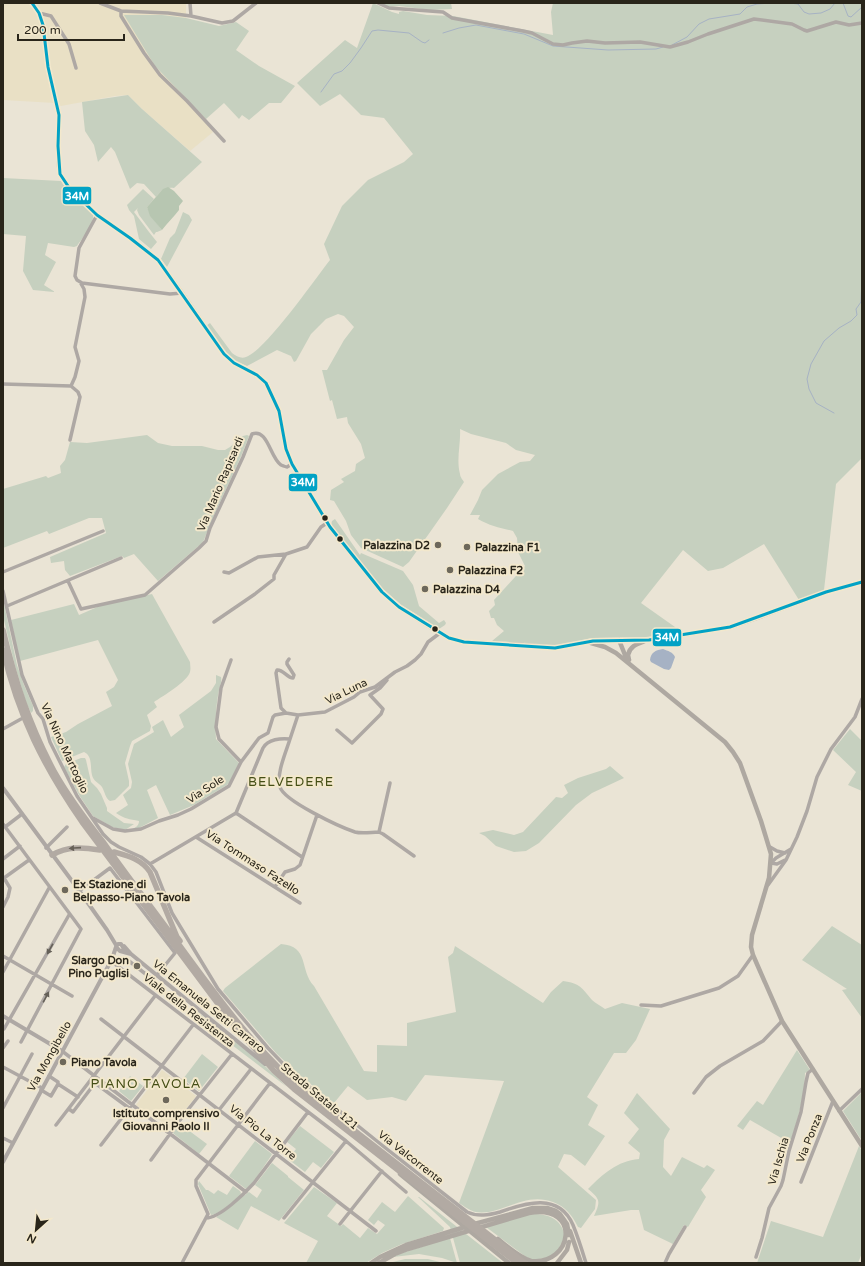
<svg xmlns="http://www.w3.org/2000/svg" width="865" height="1266" font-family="'Varela Round',sans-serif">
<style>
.built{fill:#e9e0c5}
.green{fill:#c6d0bf}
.forest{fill:#b7c6b1}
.water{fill:#a6b2c4}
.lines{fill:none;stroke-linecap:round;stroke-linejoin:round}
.stream{stroke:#a6b2c4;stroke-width:1}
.minor{stroke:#aea8a4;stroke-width:3.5}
.tertiary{stroke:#aea8a4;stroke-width:4}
.secondary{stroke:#aea8a1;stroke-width:4.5}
.primary{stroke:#b2aaa3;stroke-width:5.5}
.bus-1-casing{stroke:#f3e8cc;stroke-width:6}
.bus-1{stroke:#02a2c5;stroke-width:3}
.oneway{fill:#676158}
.oneway2{fill:#656058}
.bus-dot{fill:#29251a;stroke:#f3e8cc;stroke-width:1.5}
.poi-dot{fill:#6d685b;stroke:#f3e8cc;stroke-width:1.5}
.labels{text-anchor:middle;stroke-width:4;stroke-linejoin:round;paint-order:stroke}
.street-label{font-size:11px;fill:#29251a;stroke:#f3e8cc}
.poi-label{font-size:11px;font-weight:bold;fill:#29251a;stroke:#f3e8cc;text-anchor:start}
.quarter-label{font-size:13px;letter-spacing:1px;fill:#444e15;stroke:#f3e8cc}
.line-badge{stroke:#f3e8cc;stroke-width:1.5}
.badge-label{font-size:11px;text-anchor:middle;font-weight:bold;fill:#fff}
</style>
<rect width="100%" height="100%" fill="#eae4d5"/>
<!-- built -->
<path class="built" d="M3,3H186V18L162,15L155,66L206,119L204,121L213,132L190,151L142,109L128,95L115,96L61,106L55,103L3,100Z
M162,1070L196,1096L171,1129L154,1116L153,1118L136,1105Z"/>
<!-- green -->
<path class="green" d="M373,3L392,12L399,14V12L403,11L427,15L453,16L553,35L551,12L553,3H862V458L836,484L824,590L799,600L764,544L723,568L708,571L683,550L641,603L675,627L679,633L646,637L592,638L557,646L542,645L528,643L492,641L504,631L497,625L494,618H491L489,611L495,605L494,600L525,566L518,552L517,538L513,531C500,528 490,526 478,519L480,515H470L478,500L482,490L498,474L520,462L530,461L535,455L516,450L506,443L471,434L460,429C461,444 456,459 460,474C460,477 463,480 464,482L447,508L409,562L403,567L361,548L351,535L346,521L334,501L330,500L331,490L344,482L341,479L355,471L356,464L365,458L361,444L348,423L347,417L337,419L332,400L330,401L322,370H327L344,340L354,327L344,316L338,314L326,319L311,334L296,361L294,362L291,356L277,350L247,366L235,361L228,355L206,326L210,323L232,353C236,356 241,359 246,357C266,350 315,279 330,260L324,244L342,206L368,180L404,162L413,154L384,118L361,115L340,94L320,106L297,83L345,40L357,48Z
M381,3H451L452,9L430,10L399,6L389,7Z
M124,15H162L186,18L219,26L236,22L249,31L236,50L259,66L295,86L281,103H269L249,120L242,115L239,119L224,103L206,119L155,66Z
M128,95L142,109L202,162L174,188C165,187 162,190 156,197L144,184L137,183L130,189L115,152L111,147L98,162L94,145L85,131L82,102Z
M3,178L61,181L68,191L93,214C95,222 82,239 77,246L74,247L48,243L45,255L56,262L44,285L55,292L33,290L23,271L26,236L3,234Z
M143,189L154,199L147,207L151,216L162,230L157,232H156L154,235L139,215L137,210L138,208L134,212L149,232L157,242L151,249L139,239L134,216L129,210L127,205Z
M183,212L189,215L192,220L167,267L161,259L170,238L175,233Z
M147,435L158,443L172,446H202L218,450H225L230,447L243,436L247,435L249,436C236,472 217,505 204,540L201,544L158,581L134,554L124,558L122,556L70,576L65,570L64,561L51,563L50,557L106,533L102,518H89L49,534L47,531L3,548V489L46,476L48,478L61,473L60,466L65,460L70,442L87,443Z
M335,519L360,555L361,553L403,571L413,585L419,606L439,623L444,620L446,623L445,625L439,629L400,604L383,589L331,525L332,521Z
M152,594L190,662C190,665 191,668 190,672C187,682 163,696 154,702L157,707L147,715L151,726L150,731L132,741L130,746L125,763L129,781V786L115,800L110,801C105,798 105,792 102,787C99,783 93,781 92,775C90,768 93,756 84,752L62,761L51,737L66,732L78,724L112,706L106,692L114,687L118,680L98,640L20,661L11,620L74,604L79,615L102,605Z
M3,599L17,665L24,685L33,706V711L31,713L26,702L15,666L3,616Z
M216,675L221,677C222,682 220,685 219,690C216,704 215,724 216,739L239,763L230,782L227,785L194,805L170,815L156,785L147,790L158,818L139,828L130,830C135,828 139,826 139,821C129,819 125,819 116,813L128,805L123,795L131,788L132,782L128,764L134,744L154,732L152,727L163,720L171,737L184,727L179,715L211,691L216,683Z
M850,729L862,741V791L848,785L856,772L833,750Z
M81,758H85L86,760L91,782L97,788L101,794L107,808V811L124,823L134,824L125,830L112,827L93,816L79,795L64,767L66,764Z
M610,766L624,778L592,793L576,805L539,843L526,851L514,852L496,846L485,836L479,833L493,830L514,835L523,832L556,797L562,798L568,793L564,785L578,778L606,769Z
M832,926L862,945V1018L842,990L847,989L802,960Z
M281,944C310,946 299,970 314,986L364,1071L377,1072V1045L407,1046V1023L456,1012L448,957L453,953L455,946L543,1003L551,992L563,981C580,983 582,988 592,1000C595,1003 601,1006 605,1009L622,1003L650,1009L636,1040L626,1053H614L587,1097L598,1105L588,1125L605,1136L585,1166L571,1155L564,1154L558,1167L596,1200L595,1209L581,1228L578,1227C572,1215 566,1207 553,1202C524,1191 501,1216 476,1212C470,1211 464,1206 459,1203L504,1081L425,1075L406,1101L392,1097L367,1100L348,1086L334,1103L297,1073L276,1053L223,991L225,988Z
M194,1009L263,1064L287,1087L190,1013Z
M797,1050L810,1070L805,1073C805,1097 797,1121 790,1143L750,1120L743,1130L737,1126L757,1101L763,1105Z
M202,1054L218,1067L199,1091L183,1079Z
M130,1076L143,1086L131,1101L119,1091Z
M862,1092V1141L843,1111Z
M637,1093L670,1129L664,1140L663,1167L671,1176L682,1157L704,1168L707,1165L715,1170L701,1190L706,1197L688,1227L684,1225L673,1244L644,1230L639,1210H631L594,1216C601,1201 600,1199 588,1189C603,1174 617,1161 639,1159L640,1153L628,1143L639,1129L624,1113Z
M180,1124L207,1144L199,1154L173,1133Z
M300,1126L334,1152L321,1168L313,1162L305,1172L288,1159L296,1149L287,1142Z
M255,1141L272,1154L271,1156L254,1181L246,1189L229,1176Z
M859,1146L862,1151V1253L858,1263H757L771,1221L823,1237Z
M272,1163L288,1176V1177L304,1190L279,1221L251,1206L238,1230L216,1217L249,1192L257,1198L262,1190L255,1185Z
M199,1181L206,1190H208L214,1194L218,1190L227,1195L233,1186L240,1191L241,1193L240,1196C233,1202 219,1214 211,1215L198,1184Z
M314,1187L337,1203L327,1216L341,1226L343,1224L360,1238L368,1228L377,1234L385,1225L378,1220L374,1225L368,1220L382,1202L395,1212L408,1196L444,1228L443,1231L402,1244L382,1253L366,1263H306L318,1241L284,1223Z
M418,1197H419L503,1263H460L450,1227Z
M530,1214C547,1213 562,1218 565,1237L554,1257L533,1260L526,1257L486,1227Z
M450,1238L457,1263L442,1258L419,1254L393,1257L402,1253Z
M405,1259H428L444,1263H389Z"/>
<!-- forest -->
<path class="forest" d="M168,187L174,191L183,201L179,206V210C174,217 167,223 162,230L150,216L147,207L163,189Z"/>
<!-- water -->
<path class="water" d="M663,649C668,651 673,652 675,657L671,668L669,670L664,669L651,662L650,660C651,652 656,650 663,649Z"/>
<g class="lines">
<!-- stream -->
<path class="stream" d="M789,3L798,4L804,12L809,14L821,13L830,9L835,3
M843,3L848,16L851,17L862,7
M443,33L459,28L476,25L524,34L553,46L608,50L656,49L663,47
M672,45L687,37L699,24L709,19L740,14L747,7L757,4L772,3
M321,92L334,74L342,71L350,63L361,48L372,31L378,30L409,33L422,42L425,43L429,40
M834,413L816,403L809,389L807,379L811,364L824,341L839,328L851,321L857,315L856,309L861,302L862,278"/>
<!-- minor -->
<path class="minor" d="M100,3L121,11L168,13L191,16L222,23L233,21L256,3
M190,3L191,16
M378,3L389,8L443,12L452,18L523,31L532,33L553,44L563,45L572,43L587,41L605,43L640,42L670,47L688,42L708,34L754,19L792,24L804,30L807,31L836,22L849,25L862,23
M121,11V16L144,53L160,75L187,101L224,141
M39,13L51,16L69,44L76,68
M97,215L79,248L75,276L77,280L82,283L170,294L182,293
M3,384L71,386
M71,386L75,377L79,361L75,347L85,297L84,289L80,282
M70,440L80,397L78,392L71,386
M3,572L103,531
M224,572L229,573L258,557L286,554
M68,581L81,609L145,595L199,548L206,541L210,528L243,457L252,434C268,428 270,458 281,465C281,465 286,467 287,467L292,464
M3,591L22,675L38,713L43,719L50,742L77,796L103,834L111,842L119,847L141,857L150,864L156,872L172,913L218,989L268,1048L290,1071L383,1146L467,1212C478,1217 489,1215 500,1212C525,1203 559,1192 573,1225C578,1237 582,1250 586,1263
M7,606L121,558
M214,622L255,594L274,579V575L286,554L307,547L321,527L327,523
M231,660L221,688L216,727L219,739L241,762
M286,713L281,708L276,673L277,670C283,669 287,678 293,678L294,675L287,664V662L289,659
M3,729L21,719
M337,730L352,743L381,714L383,709L370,695L380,688L387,680
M290,739C286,752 276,774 280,787C284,801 340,827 355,832C362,834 372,832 379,832L383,834L414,856
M236,813L302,857
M93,818L113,829L125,831L141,829L159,821L178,815L191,809L229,786L241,762L259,738L268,733L273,717L275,715L286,713L298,715
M3,824L81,929L21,1042
M5,827L22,814
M379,832L390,783
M196,837L300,903
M770,847L777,851L785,853
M46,848L67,827
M3,859L20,846
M771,863L776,858L791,849
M771,863L777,864L785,860
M150,864L236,813L263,748C268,739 281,738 290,739L298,715L325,712L354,697L360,692L375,687L395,672L407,666L415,660L421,654L428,642L440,633
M768,885L786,860L797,837L807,811L817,777L831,749L855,717L862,699
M275,887L285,872L295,869L300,865L317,815
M79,891L110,868L175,953L157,975L152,979L129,961
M3,907L8,897L10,888L4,878L29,860
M3,956L72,996
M111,961L346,1141L406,1192
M3,972L49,888
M641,1005L661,1006L719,988L738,976L753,955
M101,1019L376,1231
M4,1029L69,915
M3,1048L8,1041
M62,1051L246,1192
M3,1067L42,1088
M49,1076L58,1082V1084L78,1097
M41,1090L51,1096L58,1084
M694,1093L706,1077L720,1066L763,1041L782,1021
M3,1108L32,1054
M69,1109L73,1112L95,1083L129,1108
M219,1110L251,1069
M839,1111L862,1089
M56,1125L155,996
M3,1138L13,1143
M101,1145L193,1025
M151,1160L183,1116L232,1054
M801,1182L833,1101
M206,1218C220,1218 245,1193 254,1183L308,1112
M284,1218L346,1141
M340,1224L382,1171
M756,1257L762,1238L769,1208L781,1186L783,1180L789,1151L801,1112L806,1082L808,1073L813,1069
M182,1263L208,1214L196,1186V1180L270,1083
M665,1263L669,1254L685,1227"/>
<!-- tertiary -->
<path class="tertiary" d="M3,788L78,889L107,930L116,945
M124,946L131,954L265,1064
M122,951L124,949L121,944H118L116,947L120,951L131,954
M3,1016L62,1051
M3,1162L112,959L116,947"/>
<!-- secondary -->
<path class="secondary" d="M32,3L39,13L43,25L48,67L59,115L58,146L59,166L60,174L70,189L97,215L130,238L158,260L182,293L224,354L234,363L257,375L266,383L279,411L286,449L292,464L330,527L382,592L399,607L440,633L449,638L464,642L522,645L555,648L593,641L649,640L670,637L730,627L762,616L826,592L862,582
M619,640L625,655L629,660
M591,643L605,647L616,653L725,742L733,752L740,763L761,821L771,854L769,878L752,935L751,947L753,955L782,1021L862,1146
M629,660L628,655C630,646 637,644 645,641
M400,1174L509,1263
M570,1231L581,1263
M371,1263L380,1257L406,1245L478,1223L533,1208H547L556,1211L560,1214L567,1224L569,1235
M379,1263L395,1254L408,1249L529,1213C583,1204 572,1266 531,1261C519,1257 508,1247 498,1239
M557,1263L567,1250L569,1242"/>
<!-- primary -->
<path class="primary" d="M3,630C15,681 29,724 54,771C68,796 86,820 104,843C126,874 149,904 172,935C213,991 253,1048 306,1093L525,1263
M3,650C18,716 44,767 82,822L233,1024L274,1071L294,1089L517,1263
M114,852C128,856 141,859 150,872L177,937L180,941
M52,855C68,846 82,847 100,850"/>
<!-- bus-1 casing -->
<g class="bus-1-casing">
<path id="bus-1" d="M32,3L39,13L43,25L48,67L59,115L58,146L60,174L70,189L97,215L130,238L158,260L224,354L234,363L257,375L266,383L279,411L286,449L292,464L330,527L382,592L399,607L449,638L464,642L555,648L593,641L649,640L730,627L826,592L862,582"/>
</g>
<!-- bus-1 -->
<use href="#bus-1" class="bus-1"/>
</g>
<!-- one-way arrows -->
<defs><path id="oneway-solid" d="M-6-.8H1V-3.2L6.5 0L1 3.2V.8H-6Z"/></defs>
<use class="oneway" href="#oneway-solid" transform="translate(75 848) rotate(176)"/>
<g class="oneway2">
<use href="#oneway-solid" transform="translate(50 949) rotate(119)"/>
<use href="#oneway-solid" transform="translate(46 997) rotate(-62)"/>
</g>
<!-- markers -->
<g class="bus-dot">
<circle cx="325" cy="518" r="3.5"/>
<circle cx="340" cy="539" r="3.5"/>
<circle cx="435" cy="629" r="3.5"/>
</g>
<g class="poi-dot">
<circle cx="438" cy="545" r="4"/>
<circle cx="467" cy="547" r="4"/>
<circle cx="450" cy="570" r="4"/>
<circle cx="425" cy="589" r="4"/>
<circle cx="65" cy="890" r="4"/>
<circle cx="137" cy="966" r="4"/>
<circle cx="63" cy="1062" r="4"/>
<circle cx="166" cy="1100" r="4"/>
</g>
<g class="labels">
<!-- street labels -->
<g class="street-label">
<text transform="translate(220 484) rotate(-67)" y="4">Via Mario Rapisardi</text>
<text transform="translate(346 691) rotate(-26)" y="4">Via Luna</text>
<text transform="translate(65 748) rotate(65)" y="4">Via Nino Martoglio</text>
<text transform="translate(205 789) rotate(-33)" y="4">Via Sole</text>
<text transform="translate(253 862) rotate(33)" y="4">Via Tommaso Fazello</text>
<text transform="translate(209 1006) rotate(39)" y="4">Via Emanuela Setti Carraro</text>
<text transform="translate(189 1010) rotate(38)" y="4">Viale della Resistenza</text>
<text transform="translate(49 1056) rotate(-61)" y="4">Via Mongibello</text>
<text transform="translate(320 1096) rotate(40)" y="4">Strada Statale 121</text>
<text transform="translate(263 1132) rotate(38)" y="4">Via Pio La Torre</text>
<text transform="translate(809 1138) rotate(-68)" y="4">Via Ponza</text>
<text transform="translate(411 1157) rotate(38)" y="4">Via Valcorrente</text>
<text transform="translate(778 1161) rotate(-74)" y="4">Via Ischia</text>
</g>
<!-- poi labels -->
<g class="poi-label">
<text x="430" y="549" text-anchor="end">Palazzina D2</text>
<text x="475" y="551">Palazzina F1</text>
<text x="458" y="574">Palazzina F2</text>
<text x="433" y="593">Palazzina D4</text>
<text x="73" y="888">Ex Stazione di<tspan x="73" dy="13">Belpasso-Piano Tavola</tspan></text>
<text x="129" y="964" text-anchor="end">Slargo Don<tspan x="129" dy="13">Pino Puglisi</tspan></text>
<text x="71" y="1066">Piano Tavola</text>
<text x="166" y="1117" text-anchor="middle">Istituto comprensivo<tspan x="166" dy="13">Giovanni Paolo II</tspan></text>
</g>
<!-- quarter labels -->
<g class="quarter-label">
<text x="291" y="786">BELVEDERE</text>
<text x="146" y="1088">PIANO TAVOLA</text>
</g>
</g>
<g class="line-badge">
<rect x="62" y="186" width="30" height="19" rx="4" fill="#02a2c5"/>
<rect x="288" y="473" width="30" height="19" rx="4" fill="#02a2c5"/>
<rect x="652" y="628" width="30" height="19" rx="4" fill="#02a2c5"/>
</g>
<g class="badge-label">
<text x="77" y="200">34M</text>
<text x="303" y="486">34M</text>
<text x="667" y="641">34M</text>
</g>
<!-- border -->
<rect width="865" height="1266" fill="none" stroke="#29251a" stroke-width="8"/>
<!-- north arrow -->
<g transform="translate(36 1230) rotate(207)" stroke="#f3e8cc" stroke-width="3" paint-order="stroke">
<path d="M0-3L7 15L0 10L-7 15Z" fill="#29251a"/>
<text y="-6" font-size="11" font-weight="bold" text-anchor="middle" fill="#29251a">N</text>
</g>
<!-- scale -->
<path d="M18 34v6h106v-6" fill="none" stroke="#29251a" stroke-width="2"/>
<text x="24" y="34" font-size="12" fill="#29251a" stroke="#f3e8cc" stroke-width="3" paint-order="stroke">200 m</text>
</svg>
